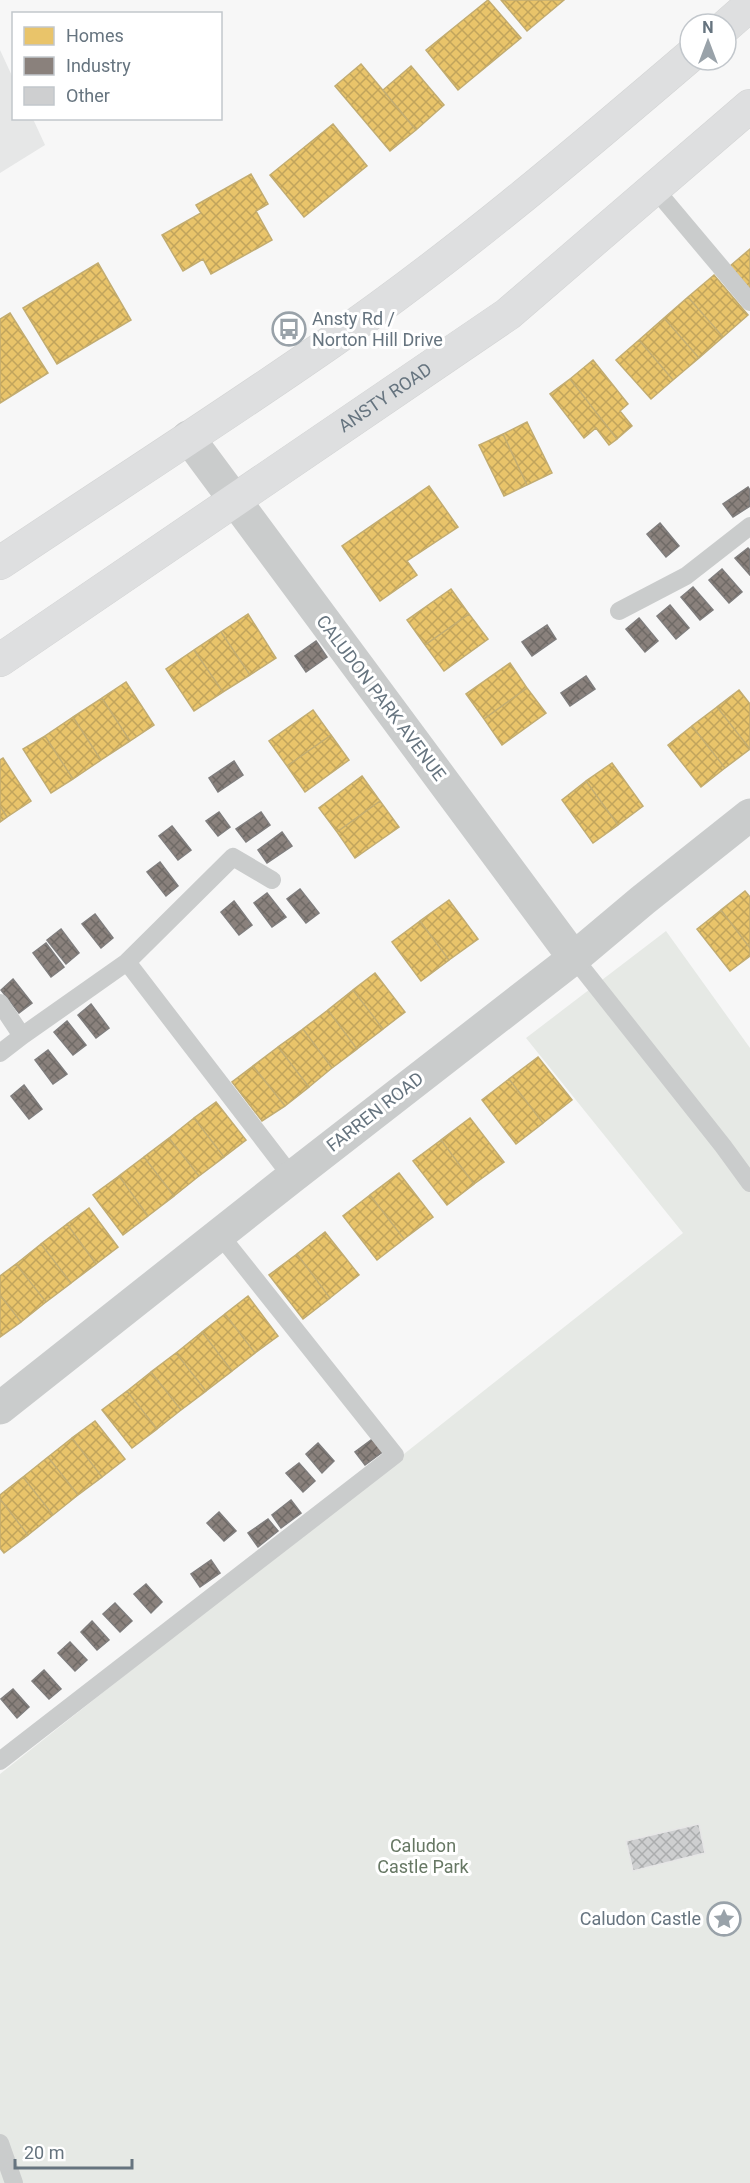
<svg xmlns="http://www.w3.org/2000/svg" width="750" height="2183" font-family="Roboto,sans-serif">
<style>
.built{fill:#e6e7e7}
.park{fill:#e6e9e5}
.homes{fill:url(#homes-cross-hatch);stroke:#c2ac70;stroke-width:1.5}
.industry{fill:url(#industry-cross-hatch);stroke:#7f7d7d;stroke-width:1.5}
.building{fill:url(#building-cross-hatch);stroke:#e6e6e6;stroke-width:1.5}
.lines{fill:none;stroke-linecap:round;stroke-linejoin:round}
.trunk-casing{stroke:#d3d4d4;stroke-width:34}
.service{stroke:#cacccc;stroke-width:18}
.minor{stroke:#cacccc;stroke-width:33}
.trunk{stroke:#dedfe0;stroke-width:33}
.labels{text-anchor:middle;stroke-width:6;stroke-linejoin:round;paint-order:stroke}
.poi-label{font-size:18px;fill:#66747f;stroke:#fff;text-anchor:start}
.street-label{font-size:18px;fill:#66747f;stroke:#fff}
.park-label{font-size:18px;fill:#677864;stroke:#fff}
</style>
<defs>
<pattern id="homes-cross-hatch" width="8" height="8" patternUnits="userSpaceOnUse" patternTransform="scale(1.5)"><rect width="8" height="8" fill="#e9c46a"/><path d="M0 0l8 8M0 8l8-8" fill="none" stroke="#c1a45c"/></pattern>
<pattern id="industry-cross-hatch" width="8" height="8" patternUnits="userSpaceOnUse" patternTransform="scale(1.5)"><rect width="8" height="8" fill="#8a817c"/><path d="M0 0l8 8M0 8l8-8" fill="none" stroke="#6f6a66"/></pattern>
<pattern id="building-cross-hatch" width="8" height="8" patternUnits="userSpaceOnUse" patternTransform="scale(1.5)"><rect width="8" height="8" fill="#cecfd0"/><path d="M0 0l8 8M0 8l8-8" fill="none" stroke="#abadae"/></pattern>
</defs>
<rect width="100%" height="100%" fill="#f7f7f7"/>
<!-- built -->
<path class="built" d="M0,50L13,78L14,118L33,119L45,145L0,173Z"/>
<!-- park -->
<path class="park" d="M666,931L750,1048V2183H0V1774L683,1233L526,1038Z"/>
<!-- homes -->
<path class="homes" d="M488,0L521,38L458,90L426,50Z
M501,0H564L527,31Z
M361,64L416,130L390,151L335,86Z
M411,66L444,105L416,130L383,90Z
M333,124L367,166L304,217L270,175Z
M251,174L268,204L256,211L272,240L211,274L203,259L183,271L162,235L201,213L196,205Z
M750,249V289L730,266Z
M98,263L131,320L57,364L23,308Z
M714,275L748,315L723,337L688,297Z
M688,297L723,337L699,358L664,318Z
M10,313L48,373L0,403V319Z
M664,318L699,358L673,380L639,340Z
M639,340L673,380L651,399L616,360Z
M593,360L628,404L620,411L632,426L617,439L570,379Z
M570,379L617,439L609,445L596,428L584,438L550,394Z
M527,422L552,473L527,485L503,434Z
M503,434L527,485L504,496L479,445Z
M429,486L458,527L407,561L417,575L380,601L342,546Z
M451,589L469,614L425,645L407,620Z
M248,614L276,658L250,675L221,632Z
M469,614L488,639L444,671L425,645Z
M221,632L250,675L223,692L194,650Z
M194,650L223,692L194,711L166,669Z
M510,663L527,688L484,719L466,694Z
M126,682L154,725L130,741L102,698Z
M527,688L546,713L502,745L484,719Z
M739,690L750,704V749L717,707Z
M102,698L130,741L101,760L73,717Z
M717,707L750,749L725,768L692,726Z
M313,710L331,735L287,766L269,741Z
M73,717L101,760L73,779L45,736Z
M692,726L725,768L701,787L668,745Z
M331,735L349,760L305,792L287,766Z
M45,736L73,779L51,793L23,749Z
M3,758L31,801L7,817L0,806V760Z
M612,763L643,806L618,825L586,781Z
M362,776L380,801L337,832L319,808Z
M586,781L618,825L593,843L562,800Z
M380,801L399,827L355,858L337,832Z
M0,806L7,817L0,822Z
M745,891L750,897V948L721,910Z
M449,900L478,939L449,960L420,921Z
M721,910L750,948V956L730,971L697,929Z
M420,921L449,960L421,981L392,942Z
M375,973L405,1012L383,1029L353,990Z
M353,990L383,1029L357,1049L328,1010Z
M328,1010L357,1049L332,1068L303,1029Z
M303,1029L332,1068L309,1087L278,1047Z
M278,1047L309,1087L285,1106L253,1066Z
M538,1057L572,1100L543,1123L509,1079Z
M253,1066L285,1106L262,1121L232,1082Z
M509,1079L543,1123L516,1144L482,1100Z
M216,1102L246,1140L224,1157L194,1118Z
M194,1118L224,1157L199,1176L169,1138Z
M470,1118L504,1162L474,1184L441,1140Z
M169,1138L199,1176L174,1196L144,1157Z
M441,1140L474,1184L447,1205L413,1161Z
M144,1157L174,1196L148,1216L119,1176Z
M399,1173L433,1217L404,1239L370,1195Z
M119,1176L148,1216L123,1235L93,1195Z
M370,1195L404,1239L377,1260L343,1216Z
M89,1208L118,1247L96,1264L67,1224Z
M67,1224L96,1264L71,1283L41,1244Z
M325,1232L359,1275L330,1298L297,1254Z
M41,1244L71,1283L46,1302L16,1264Z
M297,1254L330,1298L303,1319L269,1275Z
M16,1264L46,1302L21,1322L0,1295V1276Z
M0,1295L21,1322L0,1337Z
M248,1296L278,1336L255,1353L225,1314Z
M225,1314L255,1353L232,1371L202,1332Z
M202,1332L232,1371L206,1391L176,1353Z
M176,1353L206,1391L181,1410L151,1372Z
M151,1372L181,1410L157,1429L127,1391Z
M127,1391L157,1429L132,1448L102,1410Z
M95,1421L125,1459L102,1477L72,1438Z
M72,1438L102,1477L78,1495L48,1457Z
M48,1457L78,1495L53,1515L23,1477Z
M23,1477L53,1515L28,1535L0,1499V1495Z
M0,1499L28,1535L4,1553L0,1548Z"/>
<!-- industry -->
<path class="industry" d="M748,487L750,490V506L733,517L723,504Z
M660,523L679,546L666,557L647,534Z
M748,548L750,550V575L735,558Z
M722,569L742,592L729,603L709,580Z
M693,587L713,610L700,620L681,597Z
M670,605L689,628L676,639L657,616Z
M639,618L658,641L645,652L626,629Z
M547,625L556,639L532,656L522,642Z
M316,641L327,657L306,672L295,656Z
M586,676L595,689L570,706L561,693Z
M234,761L243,775L218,792L209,778Z
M219,812L230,827L218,836L206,821Z
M261,812L270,825L246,842L236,829Z
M172,826L191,850L178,860L159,836Z
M282,832L292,846L267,863L258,850Z
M160,862L178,886L166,896L147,872Z
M300,889L319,913L306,923L287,899Z
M267,893L286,917L272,927L254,903Z
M234,901L252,925L239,935L221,912Z
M95,914L113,938L101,948L82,924Z
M61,929L79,953L66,964L47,940Z
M46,943L64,967L51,977L33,953Z
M13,979L32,1003L19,1013L1,990Z
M91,1004L109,1028L96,1038L78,1015Z
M67,1021L86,1045L73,1055L54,1032Z
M48,1050L67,1074L53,1084L35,1060Z
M24,1085L42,1109L29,1119L11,1096Z
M375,1437L385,1450L365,1465L355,1452Z
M318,1443L334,1461L322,1473L306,1454Z
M299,1463L315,1481L303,1492L286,1473Z
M291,1500L301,1513L281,1528L272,1515Z
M219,1512L236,1531L224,1541L207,1523Z
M268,1519L278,1531L258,1547L248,1533Z
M211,1560L220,1573L200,1587L191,1574Z
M146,1584L162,1602L151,1613L134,1594Z
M115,1603L132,1621L120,1632L103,1614Z
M92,1621L109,1640L97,1650L81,1632Z
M70,1642L87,1660L75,1671L58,1653Z
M44,1670L61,1689L49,1699L32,1681Z
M13,1689L29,1707L17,1718L1,1699Z"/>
<!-- building -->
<path class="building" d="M699,1824L705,1853L633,1871L626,1841Z"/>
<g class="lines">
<!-- trunk casing -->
<g class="trunk-casing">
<g id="trunk">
<path d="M726,26L750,5"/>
<path d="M0,563C109,490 220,419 328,344C455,256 573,156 690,56"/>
<path id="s1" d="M0,660L508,314L750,106"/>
</g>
</g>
<!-- service -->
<path class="service" d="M655,189L750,302
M619,611L686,576L750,526
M272,880L233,857L127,962L292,1177
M574,958L723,1146L750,1183
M0,1003L22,1036L127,962
M0,1053L22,1036
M0,1761L395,1455L220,1235
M0,2143L14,2183"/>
<!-- minor -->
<path class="minor" d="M188,437L574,958
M0,1408L292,1177L574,958L643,900L750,815"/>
<!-- trunk -->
<use href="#trunk" class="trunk"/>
</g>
<!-- icons -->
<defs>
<g id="bus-ring" transform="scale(1.725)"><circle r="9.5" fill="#fff" stroke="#99a2a9" stroke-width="1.5"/><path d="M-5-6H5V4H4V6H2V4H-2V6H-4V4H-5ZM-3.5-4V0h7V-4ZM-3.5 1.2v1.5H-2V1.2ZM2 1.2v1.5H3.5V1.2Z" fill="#99a2a9"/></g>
<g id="sight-ring" transform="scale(1.725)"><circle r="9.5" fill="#fff" stroke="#99a2a9" stroke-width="1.5"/><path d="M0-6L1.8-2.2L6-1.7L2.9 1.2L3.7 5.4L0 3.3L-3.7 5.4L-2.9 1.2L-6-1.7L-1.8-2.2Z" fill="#99a2a9"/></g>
</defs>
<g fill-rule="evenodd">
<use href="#bus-ring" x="289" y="329"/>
<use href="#sight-ring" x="724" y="1919"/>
</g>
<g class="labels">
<!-- poi labels -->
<g class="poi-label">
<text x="312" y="325">Ansty Rd /<tspan x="312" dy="21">Norton Hill Drive</tspan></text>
<text x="701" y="1925" text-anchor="end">Caludon Castle</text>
</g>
<!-- street labels -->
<g class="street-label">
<text dy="6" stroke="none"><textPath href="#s1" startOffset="466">ANSTY ROAD</textPath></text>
<text transform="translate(381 698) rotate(53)" y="6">CALUDON PARK AVENUE</text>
<text transform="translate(375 1112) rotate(-38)" y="6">FARREN ROAD</text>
</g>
<!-- park labels -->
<g class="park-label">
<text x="423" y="1852">Caludon<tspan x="423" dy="21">Castle Park</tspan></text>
</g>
</g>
<!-- legend -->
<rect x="12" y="12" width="210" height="108" fill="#ffffff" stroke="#c2c7cc" stroke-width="1.5"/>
<rect x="24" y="27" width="30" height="18" fill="#e9c46a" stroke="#c2c7cc" stroke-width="1.5"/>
<text x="66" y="42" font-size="18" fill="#66747f">Homes</text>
<rect x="24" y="57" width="30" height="18" fill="#8a817c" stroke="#c2c7cc" stroke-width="1.5"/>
<text x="66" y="72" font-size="18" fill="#66747f">Industry</text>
<rect x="24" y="87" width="30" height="18" fill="#cecfd0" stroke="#c2c7cc" stroke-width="1.5"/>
<text x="66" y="102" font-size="18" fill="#66747f">Other</text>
<!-- north arrow -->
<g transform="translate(708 42)"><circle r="28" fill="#ffffff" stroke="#c2c7cc" stroke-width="1.5"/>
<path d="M0-4.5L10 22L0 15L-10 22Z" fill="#99a2a9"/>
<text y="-9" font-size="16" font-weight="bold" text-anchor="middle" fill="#66747f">N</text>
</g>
<!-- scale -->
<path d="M15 2159v9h117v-9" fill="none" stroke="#66747f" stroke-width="3"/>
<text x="24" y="2159" font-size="18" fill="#66747f" stroke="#ffffff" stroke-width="4.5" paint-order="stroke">20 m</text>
</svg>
